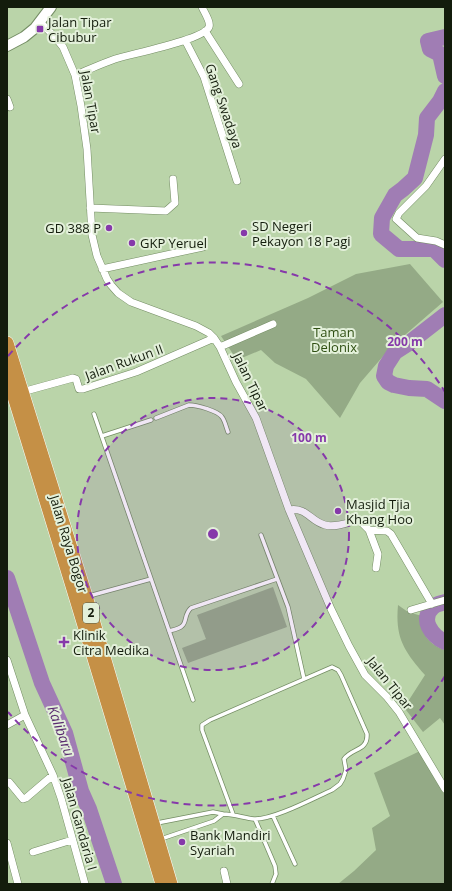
<svg xmlns="http://www.w3.org/2000/svg" width="452" height="891" font-family="'Open Sans',sans-serif">
<style>
.green{fill:#94aa86}
.lines{fill:none;stroke-linecap:round;stroke-linejoin:round}
.river{stroke:#a07db4;stroke-width:16}
.lane-casing{stroke:#748d64;stroke-width:5}
.street-casing{stroke:#748d64;stroke-width:8}
.secondary-casing{stroke:#748d64;stroke-width:12}
.highway-casing{stroke:#fff;stroke-width:14}
.lane{stroke:#fff;stroke-width:3.5}
.street{stroke:#fff;stroke-width:7}
.secondary{stroke:#fff;stroke-width:10}
.highway{stroke:#c59046;stroke-width:13}
.ring{fill:none;stroke:#8639aa;stroke-width:2;stroke-dasharray:7 5}
.poi-dot{fill:#8639aa;stroke:#e3f0da;stroke-width:1.5}
.labels{text-anchor:middle;stroke-width:4;stroke-linejoin:round;paint-order:stroke}
.shield{fill:#e3f0da;stroke:#515c4a;stroke-width:1}
.shield-label{font-size:12px;font-weight:bold;fill:#131c0c}
.poi-label{font-size:13px;fill:#131c0c;stroke:#e3f0da;text-anchor:start}
.street-label{font-size:13px;fill:#131c0c;stroke:#e3f0da}
.park-label{font-size:13px;fill:#2f4f13;stroke:#e3f0da}
.water-label{font-size:14px;font-style:italic;fill:#592b6f;stroke:#e3f0da}
.centre{fill:#8639aa;stroke:#e3f0da;stroke-width:2}
.ring-label{font-size:12px;text-anchor:middle;font-weight:bold;fill:#8639aa;stroke:#e3f0da;stroke-width:4;stroke-linejoin:round;paint-order:stroke}
</style>
<rect width="100%" height="100%" fill="#bad4a9"/>
<!-- green -->
<path class="green" d="M410,264L443,302L391,347L360,383L340,418L306,379L275,363L261,350L237,360L221,336L308,298L356,274Z
M273,587L287,627L188,663L182,648L206,639L197,615Z
M398,605L408,612L422,616C421,634 428,644 445,650V725L440,718L423,732L406,710L407,703L425,675C404,651 395,638 398,605Z
M420,751C428,764 435,783 445,793V884H338L354,871L376,850L372,828L390,816L374,773Z"/>
<g class="lines">
<!-- river -->
<path class="river" d="M445,37L428,41L430,49L440,54L445,76
M445,91L440,101L427,118L426,135L415,178L403,189L395,195L382,218L381,234L399,249H434L445,260
M445,315L409,343L395,352L386,366L384,376L388,382L394,385L409,388L427,389L445,401
M7,578L42,683L65,733L81,791L89,809L114,884
M445,602C442,603 436,604 433,607C419,619 432,636 445,642"/>
<!-- lane casing -->
<g class="lane-casing">
<path id="lane" d="M94,414L193,700
M156,418L189,405C197,405 218,411 222,417C225,421 226,427 228,432
M102,436L151,420
M261,535L288,607L304,679
M89,596L151,579
M169,631C173,630 179,629 182,626C187,622 184,614 191,608L277,579
M223,814C234,814 244,818 254,819C273,820 314,798 332,790L340,784L343,779L346,770L344,759C352,748 368,751 367,734L341,675L338,670L332,667L210,720L202,725V730L233,814
M273,816L295,864
M255,819L275,866L276,874L272,884
M157,823L213,812L223,814L214,821L161,839"/>
</g>
<!-- street casing -->
<g class="street-casing">
<path id="street" d="M40,22L55,37L63,47L75,75L81,106L87,149L92,235L97,256L107,279L111,285L118,293L131,302L196,326L209,333L214,338L220,347L236,382L256,418L289,510L331,609L349,646L365,675L387,697L399,712L445,789
M205,31L239,84
M185,40L204,77L237,181
M75,75C88,70 101,64 115,59C130,54 204,40 209,27C211,22 204,12 202,7
M7,99L10,107
M445,159L426,186L399,213L396,219L417,238L436,241L445,245
M90,208L166,211L175,203L173,179
M102,269L203,247
M220,347L273,324
M22,392L73,378L76,379L79,389H83L136,372L214,338
M289,510C307,507 310,521 325,525C336,528 349,522 359,520L369,530L387,531L391,534L432,604
M369,530L378,554L376,568
M411,610L445,600
M7,660L25,715L53,775L61,798L85,884
M7,725L25,715
M7,782H9L23,799L26,798L53,775
M7,843L18,884
M33,852L72,840
M224,871L227,884"/>
</g>
<!-- secondary casing -->
<g class="secondary-casing">
<path id="secondary" d="M7,46L24,37L35,28L51,7"/>
</g>
<!-- highway casing -->
<g class="highway-casing">
<path id="highway" d="M7,343L86,596L171,884
M7,374L76,599L162,884"/>
</g>
<!-- lane -->
<use href="#lane" class="lane"/>
<!-- street -->
<use href="#street" class="street"/>
<!-- secondary -->
<use href="#secondary" class="secondary"/>
<!-- highway -->
<use href="#highway" class="highway"/>
</g>
<!-- distance rings -->
<circle cx="213" cy="534" r="136" fill="#8639aa" fill-opacity=".12"/>
<g class="ring">
<circle cx="213" cy="534" r="136"/>
<path d="M445 676A272 272 0 0 1 8 712M8 356A272 272 0 0 1 445 392"/>
</g>
<!-- markers -->
<g class="poi-dot">
<rect x="36" y="25" width="8" height="8" rx="2"/>
<circle cx="109" cy="228" r="4"/>
<circle cx="244" cy="233" r="4"/>
<circle cx="132" cy="243" r="4"/>
<circle cx="338" cy="511" r="4"/>
<path d="M62 636h4v4h4v4h-4v4h-4v-4h-4v-4h4z"/>
<circle cx="182" cy="842" r="4"/>
</g>
<g class="labels">
<!-- shield labels -->
<rect class="shield" x="83" y="603" width="16" height="20" rx="3"/>
<g class="shield-label">
<text x="91" y="617">2</text>
</g>
<!-- poi labels -->
<g class="poi-label">
<text x="48" y="27">Jalan Tipar<tspan x="48" dy="15">Cibubur</tspan></text>
<text x="252" y="231">SD Negeri<tspan x="252" dy="15">Pekayon 18 Pagi</tspan></text>
<text x="101" y="233" text-anchor="end">GD 388 P</text>
<text x="140" y="248">GKP Yeruel</text>
<text x="346" y="509">Masjid Tjia<tspan x="346" dy="15">Khang Hoo</tspan></text>
<text x="73" y="640">Klinik<tspan x="73" dy="15">Citra Medika</tspan></text>
<text x="190" y="840">Bank Mandiri<tspan x="190" dy="15">Syariah</tspan></text>
</g>
<!-- street labels -->
<g class="street-label">
<text transform="translate(91 102) rotate(80)" y="5">Jalan Tipar</text>
<text transform="translate(224 106) rotate(71)" y="5">Gang Swadaya</text>
<text transform="translate(124 362) rotate(-20)" y="5">Jalan Rukun II</text>
<text transform="translate(251 382) rotate(64)" y="5">Jalan Tipar</text>
<text transform="translate(69 544) rotate(73)" y="5">Jalan Raya Bogor</text>
<text transform="translate(390 683) rotate(51)" y="5">Jalan Tipar</text>
<text transform="translate(80 824) rotate(74)" y="5">Jalan Gandaria I</text>
</g>
<!-- park labels -->
<g class="park-label">
<text x="334" y="337">Taman<tspan x="334" dy="15">Delonix</tspan></text>
</g>
<!-- water labels -->
<g class="water-label">
<text transform="translate(61 731) rotate(70)" y="5">Kalibaru</text>
</g>
</g>
<circle cx="213" cy="534" r="6" class="centre"/>
<g class="ring-label">
<text x="405" y="346">200 m</text>
<text x="309" y="442">100 m</text>
</g>
<!-- border -->
<rect width="452" height="891" fill="none" stroke="#131c0c" stroke-width="16"/>
</svg>
